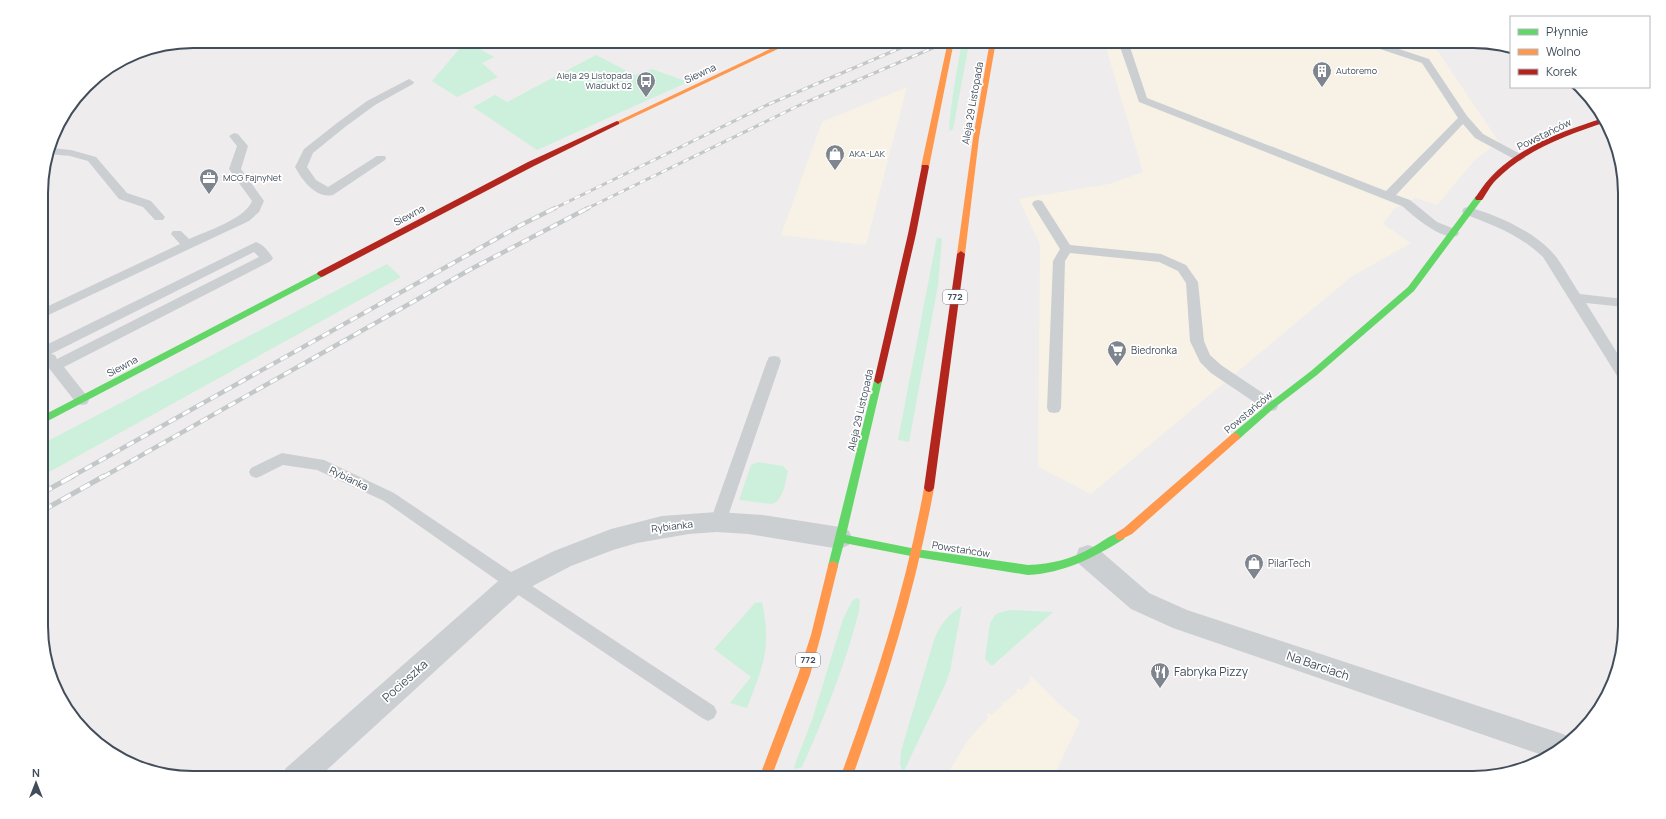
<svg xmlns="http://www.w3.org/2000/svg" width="1666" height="819" font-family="Manrope,sans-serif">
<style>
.commercial{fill:#f7f2e5}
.green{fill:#cdf0dd}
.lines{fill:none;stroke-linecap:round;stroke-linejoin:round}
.lane{fill:#cccfd2;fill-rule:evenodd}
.street{fill:#cccfd2;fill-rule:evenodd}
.fast{fill:#63d668;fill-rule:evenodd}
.slow{fill:#ff974d;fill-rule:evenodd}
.jam{fill:#b3261e;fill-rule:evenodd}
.rail-far2-casing{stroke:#c4c7c9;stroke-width:3}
.rail-far1-casing{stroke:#c4c7c9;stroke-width:4.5}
.rail-casing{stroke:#c4c7c9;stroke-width:5}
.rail-far2{stroke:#fff;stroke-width:2;stroke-dasharray:6;stroke-linecap:butt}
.rail-far1{stroke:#fff;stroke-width:3;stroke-dasharray:8;stroke-linecap:butt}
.rail{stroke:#fff;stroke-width:3.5;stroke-dasharray:11;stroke-linecap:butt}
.labels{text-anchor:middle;stroke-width:3.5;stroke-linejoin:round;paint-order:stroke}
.far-poi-label{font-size:9px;fill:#424d5b;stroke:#fff;text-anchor:start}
.shield{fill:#fff;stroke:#7b828c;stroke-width:1}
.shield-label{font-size:9px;font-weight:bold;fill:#424d5b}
.street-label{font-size:10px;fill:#424d5b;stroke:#fff}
.poi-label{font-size:10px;fill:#424d5b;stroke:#fff;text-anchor:start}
.near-street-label{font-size:12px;fill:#424d5b;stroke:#fff}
.near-poi-label{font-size:12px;fill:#424d5b;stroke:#fff;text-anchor:start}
.rim{fill:none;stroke:#424d5b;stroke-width:2}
</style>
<rect width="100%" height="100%" fill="#eeecec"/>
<!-- commercial -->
<path class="commercial" d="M1104,41H1431L1499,142L1475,160L1437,205L1416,198L1395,208L1383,224L1411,243L1351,277L1091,494L1038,467L1040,245L1019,199L1109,184L1143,172Z
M907,87L866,245L781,235L822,122Z
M1031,676L1060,705L1080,721L1053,778H945L968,740L988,718L986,715L989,713L991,715L1003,705L1001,703L1005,702L1017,692L1016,690L1018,688L1021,690L1031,681L1029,679Z"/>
<!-- green -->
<path class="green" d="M466,41L494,57L482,63L498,77L457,97L432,81Z
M965,47L968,49L953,129L950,131L949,129C951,101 956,75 961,48Z
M596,55L635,75L652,69L688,82L537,150L473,107L495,95L507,102Z
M937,237L942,239L938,285L909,442L898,440Z
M387,264L401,277L42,476V444Z
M758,462L783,466L788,471C785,482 784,500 772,504L739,500L751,465Z
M857,598L860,600L859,611C845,665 825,716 802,767L796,769L794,767L795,764L812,720L843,619L852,601Z
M762,602C772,648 763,666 747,708L730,703L751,677L714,649L755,603Z
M962,606L950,671L945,685L903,773L900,764L901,751L934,640C940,624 948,615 962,606Z
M1009,610L1053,612L992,666L985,659L990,623L996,614Z"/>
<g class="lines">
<!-- lane -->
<path class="lane" d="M1118,41H1128L1147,98L1386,191L1458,118L1422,63L1362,43L1360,41H1375L1429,59L1467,116L1483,134L1524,156L1525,158L1520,161L1516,160L1475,138L1463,124L1396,195L1410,200L1437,222L1457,230L1459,233L1457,236C1440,240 1414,216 1402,206L1139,102Z
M409,79L414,82L413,84L375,105L345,127L313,153L307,167L316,180L328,187L377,156H385L386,158L385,160L333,195C316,199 302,180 295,167L304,149L337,123L367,101Z
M234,133L238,134L248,146L241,169L264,201L259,212L249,221L42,318V309L180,244L171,234L173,231H181L189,239C207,231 245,219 252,201L229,169L237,146L229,136Z
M51,148L71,150L96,157L127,193L151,201L165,217L163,220H155L143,207L119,199L88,161L70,156L49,154Z
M1038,200L1042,201L1070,245L1161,254L1186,265L1198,282L1204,341L1210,355L1221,365L1276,402L1278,406L1276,410L1271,411L1266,410L1211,373L1200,362L1190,341L1186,283L1178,271L1159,262L1070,253L1065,261L1061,408L1059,412L1054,413L1049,412L1047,408L1053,261L1060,249L1032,204L1034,201Z
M1468,207C1494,214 1531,230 1550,250C1562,262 1570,280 1580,294L1624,299V307L1586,303L1624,364V380L1619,379L1543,257C1517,233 1495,226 1464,214L1462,211L1464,208Z
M256,242C263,244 269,252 273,258L271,261L64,367L87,396L89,400L87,404L82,405L77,404L45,363L43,359L44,357L42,358V347ZM254,252L259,257L57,359L55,355L51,354Z
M774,356L779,357L781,361L726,522L723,527L718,529L713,527L710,522L767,361L769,357Z
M282,453L324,460L394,493L520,578L714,706L717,712L714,718L708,721L702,718L508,588L384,501L317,470L283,465L261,476L256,478L251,476L249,472L251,468Z"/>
<!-- street -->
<path class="street" d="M717,512L763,515L840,527L849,531L852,538L849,545L840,549L748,534L717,532L689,534L637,543L613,550L571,566L523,591L318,778H281L286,768L505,575L554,551L611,529L662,516Z
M1088,545L1097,548L1149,593L1187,610L1563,734L1573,739L1557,753L1548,757L1173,628L1131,609L1079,564L1076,556L1079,548Z"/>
<!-- fast -->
<path class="fast" d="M1476,196H1482L1483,198L1414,291L1317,375L1274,408L1238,440H1232L1230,437L1232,434L1268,404L1311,371L1408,287Z
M321,271L325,274L324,276L42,424V416Z
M878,378L882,381L846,535L916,549L1028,565C1052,564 1072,559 1093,547C1102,542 1110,535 1120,532L1124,533L1125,536L1124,539C1093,558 1064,573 1028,575L916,557L844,543L837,569L833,571L829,569L828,566L874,381Z"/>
<!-- slow -->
<path class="slow" d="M787,41H795L619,124H615L614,123Z
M948,41H954L929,167L925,169L921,167Z
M990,41H996L979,138L965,254L961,257L957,254L973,138Z
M1235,433L1238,434L1240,437L1238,440L1132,534L1120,540L1116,539L1115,536L1116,533L1124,528L1232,434Z
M929,484L932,485L934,488C916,588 886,683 852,778H840C875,683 906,588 924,488L926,485Z
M833,561L837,563L838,566L821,635L810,675L771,778H759L798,675L811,635L828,566L829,563Z"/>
<!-- jam -->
<path class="jam" d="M1604,118L1606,122C1567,135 1525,150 1496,180C1490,186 1487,193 1482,200H1476L1475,198C1480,191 1484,184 1490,178C1518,147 1565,130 1604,118Z
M617,121L619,122V124L534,166L324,276L321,277L317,274L318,272L528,162Z
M922,165H928L929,167L916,234L882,381L878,384L874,381L908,234Z
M961,251L965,254L934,488L932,491L929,492L926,491L924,488L957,254Z"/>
<!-- rail-far2 casing -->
<g class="rail-far2-casing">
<path id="rail-far2" d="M553,209L767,105L917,41
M586,209L802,104L949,41"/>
</g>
<!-- rail-far1 casing -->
<g class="rail-far1-casing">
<path id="rail-far1" d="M71,477L521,225L555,208
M103,477L471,269L588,208"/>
</g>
<!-- rail casing -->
<g class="rail-casing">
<path id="rail" d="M42,493L73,476
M42,511L104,476"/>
</g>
<!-- rail-far2 -->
<use href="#rail-far2" class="rail-far2"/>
<!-- rail-far1 -->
<use href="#rail-far1" class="rail-far1"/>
<!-- rail -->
<use href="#rail" class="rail"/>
</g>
<!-- icons -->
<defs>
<g id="building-pin" transform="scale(1)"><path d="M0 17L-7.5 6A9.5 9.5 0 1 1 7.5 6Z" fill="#7e858e" stroke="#fff"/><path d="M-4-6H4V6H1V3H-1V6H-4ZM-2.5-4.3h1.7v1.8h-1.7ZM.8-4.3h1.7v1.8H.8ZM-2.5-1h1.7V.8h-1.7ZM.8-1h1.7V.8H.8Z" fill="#fff"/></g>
<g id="bus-pin" transform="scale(1)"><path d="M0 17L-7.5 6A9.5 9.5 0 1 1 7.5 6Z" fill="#7e858e" stroke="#fff"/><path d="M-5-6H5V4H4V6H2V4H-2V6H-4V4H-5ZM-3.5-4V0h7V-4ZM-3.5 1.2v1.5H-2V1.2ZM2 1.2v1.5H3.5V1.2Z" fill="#fff"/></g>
<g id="shop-pin" transform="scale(1)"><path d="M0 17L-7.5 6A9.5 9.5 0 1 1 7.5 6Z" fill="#7e858e" stroke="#fff"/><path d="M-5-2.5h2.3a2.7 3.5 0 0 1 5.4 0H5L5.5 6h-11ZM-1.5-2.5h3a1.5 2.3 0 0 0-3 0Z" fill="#fff"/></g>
<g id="office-pin" transform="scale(1)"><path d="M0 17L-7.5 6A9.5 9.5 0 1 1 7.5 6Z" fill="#7e858e" stroke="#fff"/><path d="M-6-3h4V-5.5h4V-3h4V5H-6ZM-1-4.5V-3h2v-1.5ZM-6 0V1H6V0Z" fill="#fff"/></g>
<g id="supermarket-pin" transform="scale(1)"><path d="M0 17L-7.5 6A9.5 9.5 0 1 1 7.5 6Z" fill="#7e858e" stroke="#fff"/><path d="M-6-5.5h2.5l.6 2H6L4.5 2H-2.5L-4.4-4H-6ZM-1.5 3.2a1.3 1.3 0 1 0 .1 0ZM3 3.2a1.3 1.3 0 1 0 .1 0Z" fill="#fff"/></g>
<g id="restaurant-pin" transform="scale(1)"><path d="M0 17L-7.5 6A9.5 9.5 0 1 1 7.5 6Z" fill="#7e858e" stroke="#fff"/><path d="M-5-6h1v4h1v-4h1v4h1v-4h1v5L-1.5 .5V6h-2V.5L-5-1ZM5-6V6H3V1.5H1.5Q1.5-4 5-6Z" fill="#fff"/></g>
</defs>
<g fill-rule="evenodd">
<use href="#building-pin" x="1322" y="71"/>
<use href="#bus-pin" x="646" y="81"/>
<use href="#shop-pin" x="835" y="154"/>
<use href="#office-pin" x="209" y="178"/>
<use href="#supermarket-pin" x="1117" y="350"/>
<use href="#shop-pin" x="1254" y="563"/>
<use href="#restaurant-pin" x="1160" y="672"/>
</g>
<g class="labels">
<!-- far-poi labels -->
<g class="far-poi-label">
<text x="1336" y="74">Autoremo</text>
<text x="632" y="79" text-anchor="end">Aleja 29 Listopada<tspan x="632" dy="10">Wiadukt 02</tspan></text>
<text x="849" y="157">AKA-LAK</text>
<text x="223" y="181">MCG FajnyNet</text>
</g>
<!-- shield labels -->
<g class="shield">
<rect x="943" y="290" width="24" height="14" rx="3"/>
<rect x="796" y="653" width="24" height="14" rx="3"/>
</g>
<g class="shield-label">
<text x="955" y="300">772</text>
<text x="808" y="663">772</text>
</g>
<!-- street labels -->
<g class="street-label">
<text transform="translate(700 73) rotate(-25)" y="4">Siewna</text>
<text transform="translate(972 103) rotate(-80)" y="4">Aleja 29 Listopada</text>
<text transform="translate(1544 134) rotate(-26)" y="4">Powstańców</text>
<text transform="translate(409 215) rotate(-28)" y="4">Siewna</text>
<text transform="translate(122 366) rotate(-28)" y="4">Siewna</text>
<text transform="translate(860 410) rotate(-77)" y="4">Aleja 29 Listopada</text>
<text transform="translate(1248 412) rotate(-40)" y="4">Powstańców</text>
<text transform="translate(349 478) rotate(26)" y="4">Rybianka</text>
<text transform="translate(672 526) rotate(-7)" y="4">Rybianka</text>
<text transform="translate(961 549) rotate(9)" y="4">Powstańców</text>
</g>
<!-- poi labels -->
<g class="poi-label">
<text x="1131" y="354">Biedronka</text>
<text x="1268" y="567">PilarTech</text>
</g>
<!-- near-street labels -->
<g class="near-street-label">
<text transform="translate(1318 666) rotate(19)" y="4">Na Barciach</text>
<text transform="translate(405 681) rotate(-42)" y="4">Pocieszka</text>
</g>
<!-- near-poi labels -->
<g class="near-poi-label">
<text x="1174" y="676">Fabryka Pizzy</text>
</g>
</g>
<!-- crop -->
<path d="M0 0H1666V819H0ZM193 48H1473A145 145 0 0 1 1618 193V626A145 145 0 0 1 1473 771H193A145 145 0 0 1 48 626V193A145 145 0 0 1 193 48Z" fill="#fff" fill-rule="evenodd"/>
<path class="rim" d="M193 48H1473A145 145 0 0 1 1618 193V626A145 145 0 0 1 1473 771H193A145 145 0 0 1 48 626V193A145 145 0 0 1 193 48Z"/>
<!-- legend -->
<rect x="1510" y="16" width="140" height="72" fill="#ffffff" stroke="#b3b8bd"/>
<rect x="1518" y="29" width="20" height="6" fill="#63d668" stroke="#b3b8bd"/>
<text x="1546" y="36" font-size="12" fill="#424d5b">Płynnie</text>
<rect x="1518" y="49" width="20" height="6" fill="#ff974d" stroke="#b3b8bd"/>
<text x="1546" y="56" font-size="12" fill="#424d5b">Wolno</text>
<rect x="1518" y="69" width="20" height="6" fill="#b3261e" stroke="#b3b8bd"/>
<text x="1546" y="76" font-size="12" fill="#424d5b">Korek</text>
<!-- north arrow -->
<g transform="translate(36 783)" stroke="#ffffff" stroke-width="3" paint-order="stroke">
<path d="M0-3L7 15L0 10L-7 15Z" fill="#424d5b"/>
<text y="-6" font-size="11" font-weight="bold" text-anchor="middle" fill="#424d5b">N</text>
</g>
</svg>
